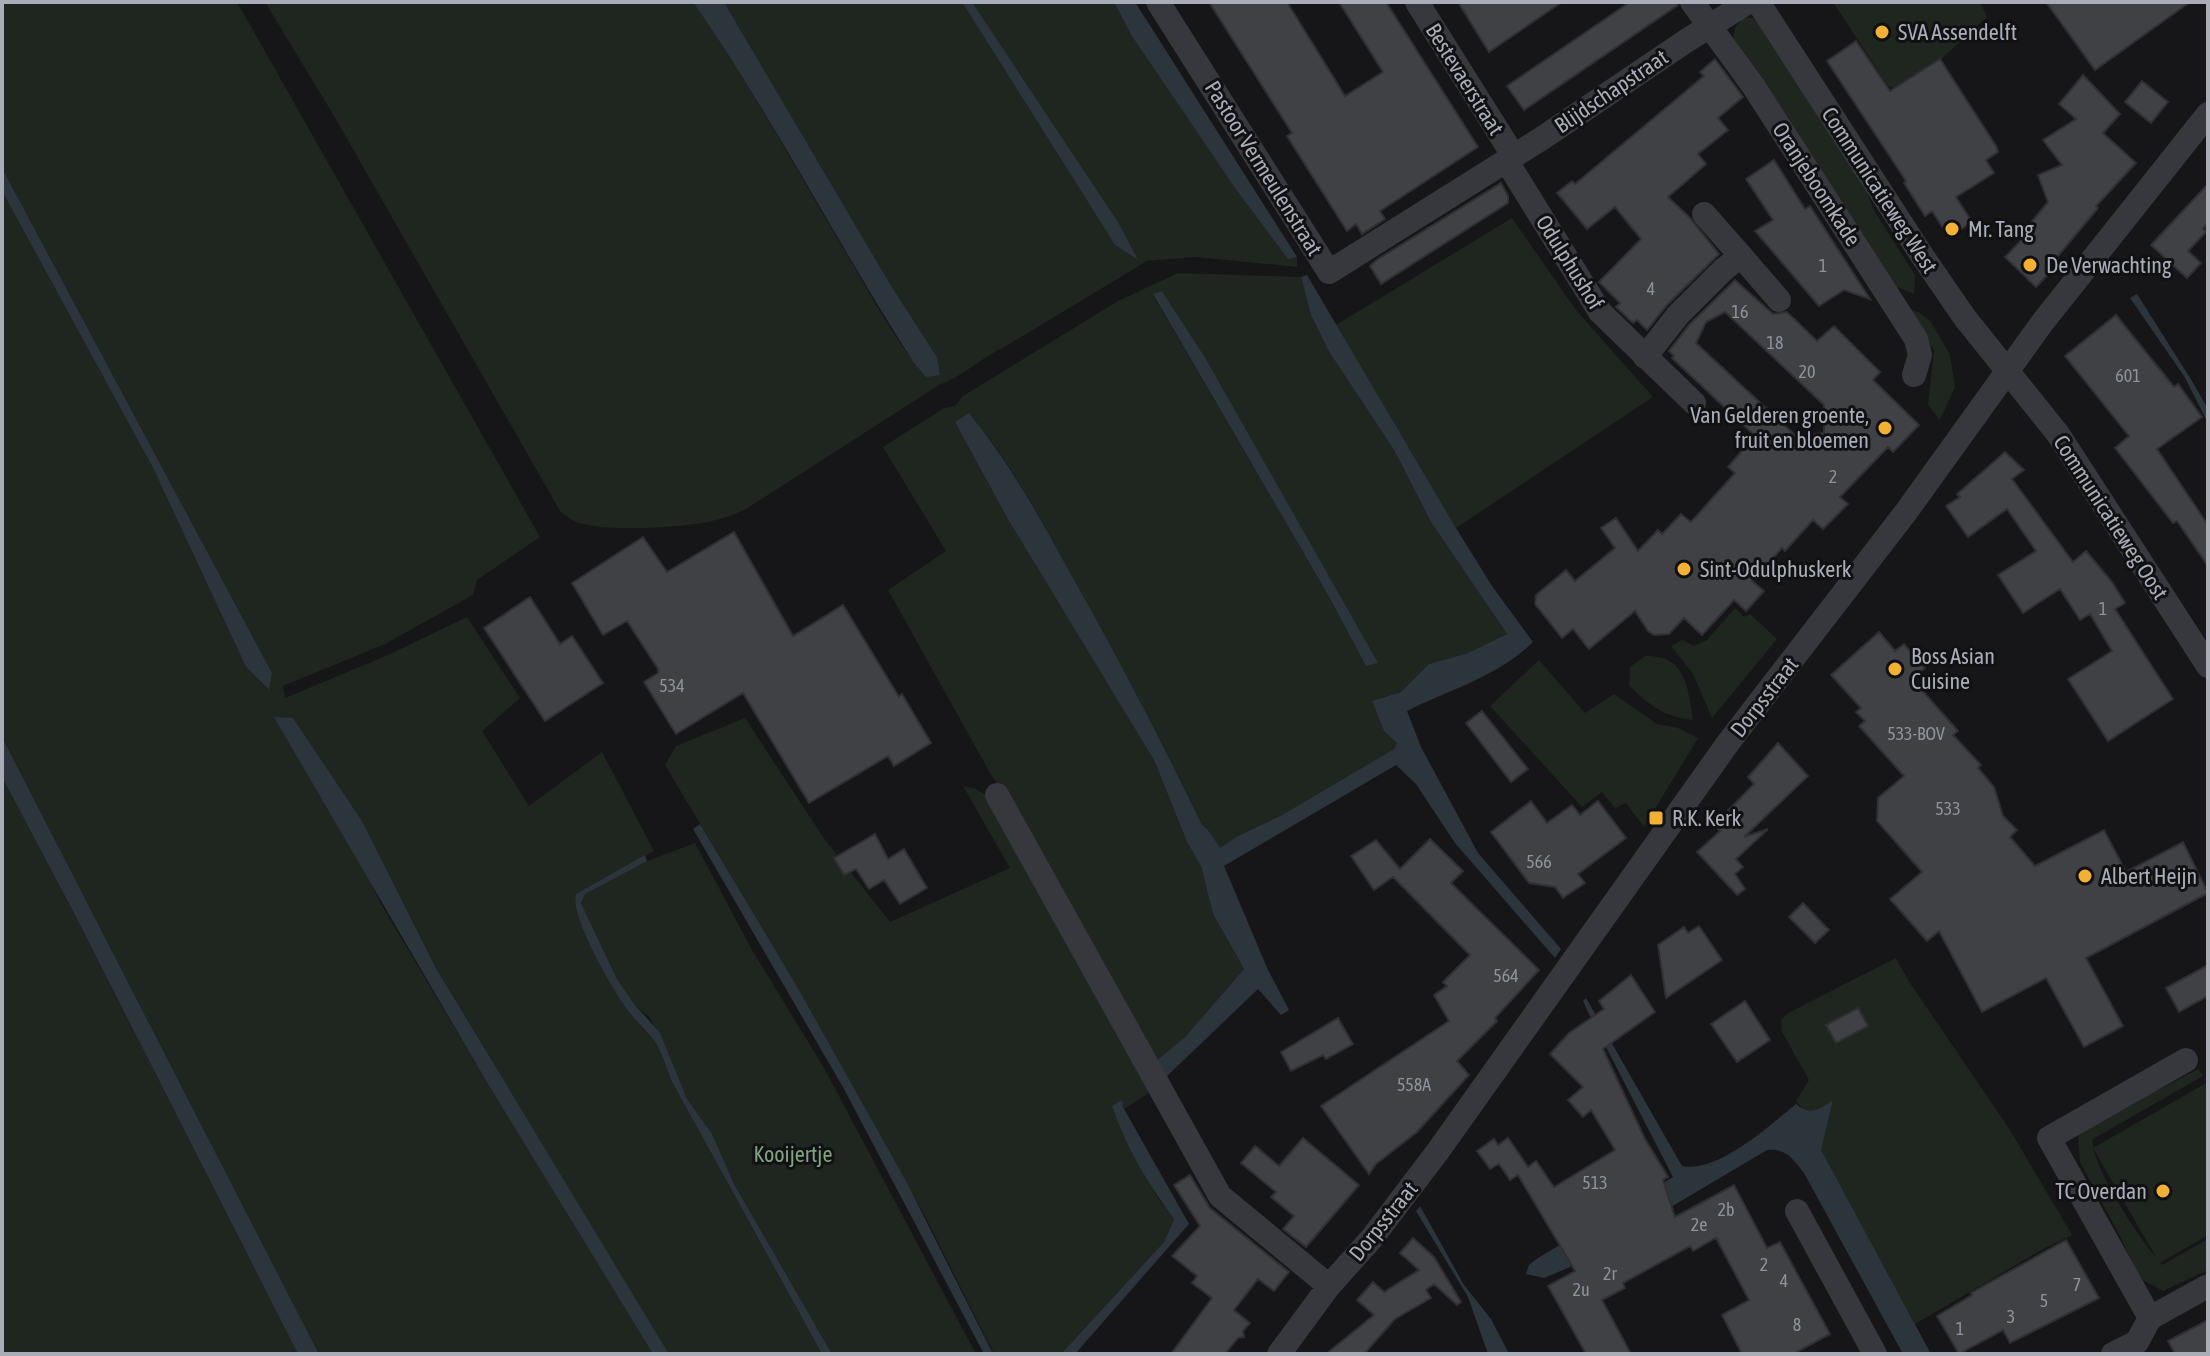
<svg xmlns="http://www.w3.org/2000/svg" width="2210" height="1356" font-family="'Asap Condensed',sans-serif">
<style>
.green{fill:#1e261f;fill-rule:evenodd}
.water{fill:#2c353c}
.building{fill:#404145;stroke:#303034;stroke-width:2;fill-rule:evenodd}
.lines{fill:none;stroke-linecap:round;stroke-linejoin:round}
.minor{stroke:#37383d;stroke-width:24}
.poi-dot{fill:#f2b134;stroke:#111113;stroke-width:3}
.labels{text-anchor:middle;stroke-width:6;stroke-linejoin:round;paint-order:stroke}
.number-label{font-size:18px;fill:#8e929b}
.poi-label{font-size:22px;fill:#a8adb8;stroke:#111113;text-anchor:start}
.street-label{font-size:22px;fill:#a8adb8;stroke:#111113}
.park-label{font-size:22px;fill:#7fa381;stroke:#111113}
</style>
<rect width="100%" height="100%" fill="#161618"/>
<!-- green -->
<path class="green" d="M2,2H237L540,537L477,580L473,595L385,644L283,686L285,698L388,655L467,617L520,698L482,731L529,806L602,752L654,851L576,894C570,914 614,993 629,1012C638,1024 649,1032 657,1045C663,1056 667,1069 671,1080L822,1354H669L436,968L362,821L293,719L381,904L489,1086L653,1354H319L2,737V191L153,468L246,667L268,690L272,673L2,168Z
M265,2H693C748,81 794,165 843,248C869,291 893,339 926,377L937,357L890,284L724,2H962L1115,245L1136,259L1118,222L972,2H1135L1297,257V267L1195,257L1147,261L1006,346C982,357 964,376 939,385L746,509C738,512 731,516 723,518C695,528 616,531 587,525C576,523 568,518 560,511L334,116Z
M1833,2H1980L1987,17L1939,61L1898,89L1888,86Z
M1744,18H1754L1863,183L1875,212L1915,275L1914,294L1892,285L1733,40L1735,27Z
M1512,218L1576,310L1653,397L1456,528L1336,325Z
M1178,273L1301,277L1311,315L1328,350L1394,450L1431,522L1507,634L1468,653L1429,664L1401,692L1372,701L1384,731L1398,743L1394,749L1282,815L1236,837L1220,849L1208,830L1202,825C1160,738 1116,653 1068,569C1039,516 1009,460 970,414L955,422L1154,760L1187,842L1201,866L1213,914L1244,969L1185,1037L1156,1061L1002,788L994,780L888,590L946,551L883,447L944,408L955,406L963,396L1118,301ZM1162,291L1206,359L1377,663L1366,666L1328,595L1153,295Z
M1903,306L1920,313L1931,322L1950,355L1955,387L1940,420L1928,405L1934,350Z
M1735,608L1744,617L1750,614L1777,639L1712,718L1693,674L1671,646L1682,640L1694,646L1707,640Z
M1645,656C1686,654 1688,688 1693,720C1665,717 1648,705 1629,685L1630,667Z
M1539,660L1585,713L1614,694L1657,724L1678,728L1698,738L1644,827L1626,803L1615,808L1602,792L1582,807L1490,706Z
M745,718L823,837L890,922L1010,868L963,786L976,789L991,798L1156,1088L1124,1109L1123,1106H1112L1156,1195L1174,1219L1164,1242L1061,1354H994L926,1218L798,988L665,765L676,746Z
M2,777L76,917L298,1354H2Z
M695,843L752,950L823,1066L976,1354H832L734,1184L711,1134L687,1099L650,1018L635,1005L617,979L581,903L584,894L637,865Z
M1896,958L1908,980L2010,1130L2072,1235L2045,1248L1915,1324L1820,1150L1833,1101L1817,1112L1803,1109L1796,1101L1809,1080L1782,1032L1781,1020L1788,1013Z
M2199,1069L2203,1076L2093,1139C2088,1160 2139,1239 2156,1257L2093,1148L2208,1082V1235L2160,1263L2162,1265L2208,1239V1270L2163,1291L2139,1278L2120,1236L2080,1162L2078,1136L2102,1118Z"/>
<!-- water -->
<path class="water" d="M693,2H724L890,284L937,357L940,375L926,377L914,363C838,245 773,117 693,2Z
M962,2H972L1118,222L1138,260L1115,245Z
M1114,2H1135L1297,257L1288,259L1235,188L1132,36Z
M2,168L272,673L269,690L246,667L153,468L2,191Z
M1307,275L1456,528L1492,586L1533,642C1499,676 1449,690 1407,711L1421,747L1478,853L1561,949L1555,958L1455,843L1416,784L1396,765L1224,866L1268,970L1289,1010L1281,1015L1258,989L1166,1077L1156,1061L1185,1037L1244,969L1213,914L1201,866L1187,842L1154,760L1008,519L955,422L969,413C1008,460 1039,516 1068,569C1116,653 1160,738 1202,825L1208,830L1220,848L1236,837L1282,815L1394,749L1397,743L1384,731L1372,701L1401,692L1429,664L1468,653L1507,634L1431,522L1394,450L1328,350L1311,315L1301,277Z
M1162,291L1206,359L1378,663L1366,666L1328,595L1153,294Z
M2137,294L2192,381L2208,409V423L2184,376L2130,298Z
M274,717L293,718L362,821L436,968L669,1354H653L489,1086Z
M2,737L319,1354H298L76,917L2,777Z
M700,824L798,988L907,1183L993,1354H984L844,1089L693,829Z
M645,855L647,861L585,894L581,903L617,979L635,1005L660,1033L687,1099L712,1134L734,1184L832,1354H822L671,1080C667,1069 663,1056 657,1045C649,1032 638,1024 629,1012C614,993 569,915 576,894Z
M1586,998L1682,1166C1717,1174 1770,1125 1796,1104C1811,1116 1819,1110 1833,1100L1821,1150L1931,1354H1903L1804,1173C1793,1159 1786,1148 1767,1150L1568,1268L1544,1278L1526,1274L1529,1265L1538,1258L1673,1177L1588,1012L1583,1001Z
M1122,1100L1123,1107L1189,1224L1075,1354H1061L1164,1242L1174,1219C1146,1180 1128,1151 1112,1106Z
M1420,1206L1464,1285L1491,1319L1509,1354H1488L1468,1297L1416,1211Z"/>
<!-- building -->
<path class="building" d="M1209,2H1287L1345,96L1383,72L1339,2H1386L1478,147L1380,211L1385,219L1362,234L1356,224L1347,231L1287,136L1292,133Z
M1458,2H1562L1489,52Z
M1630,2H1677L1678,5L1524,110L1507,86Z
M2046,2H2190L2095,70Z
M1856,41L1890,91L1940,59L1996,146L1998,152L1986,160L1994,173L1956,197L1972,222L1949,237L1932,211L1925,216L1904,183L1906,181L1827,61Z
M1715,59L1743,97L1718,118L1728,130L1698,154L1706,164L1668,197L1690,218L1719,254L1667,305L1647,330L1637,320L1633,323L1616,307L1620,303L1599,282L1641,239L1615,207L1587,229L1557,193L1572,181L1575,184L1704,76L1700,72Z
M2083,75L2120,114L2103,133L2136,163L2096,206L2098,208L2053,262L2057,265L2036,287L2005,257L2030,231L2029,225L2048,202L2038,175L2062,165L2043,140L2076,119L2059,104Z
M2142,81L2168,102L2151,123L2125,102Z
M1774,160L1805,209L1810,206L1870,299L1844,290L1819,306L1755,231L1773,220L1746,179Z
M1501,183L1508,196V203L1381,284L1370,266L1378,259Z
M2208,184V223L2203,229L2206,232L2188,251L2201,263L2187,278L2151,245Z
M1735,280L1773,314L1787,312L1817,341L1834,326L1880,372L1873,380L1919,425L1893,452L1888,447L1840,497L1848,504L1823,529L1813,520L1785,551L1782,548L1752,581L1764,591L1746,611L1734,600L1702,635L1684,618L1669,634L1654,635L1648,631L1635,611L1589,649L1573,629L1562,638L1535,604L1536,595L1566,570L1575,581L1615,548L1601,528L1616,518L1638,551L1658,530L1662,534L1681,514L1691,522L1735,473L1728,467L1755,436L1672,358L1674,356L1669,351L1689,325ZM1725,312L1824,405V433L1796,436L1696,343L1706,322Z
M2116,315L2174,387L2178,384L2202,417L2157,449L2208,525V566L2177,521L2173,523L2115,448L2129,436L2065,356Z
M2005,452L2024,470L2012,479L2073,562L2086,551L2112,582L2125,603L2115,609L2173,699L2108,741L2068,679L2112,651L2090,614L2080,620L2060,589L2023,613L1998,575L2036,551L2007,509L1968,537L1946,506L1960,497L1957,494Z
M734,532L793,636L843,605L899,697L902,694L931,743L894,766L888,756L809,803L743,693L676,734L644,682L658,673V669L627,621L603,635L572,583L643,537L667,572Z
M530,597L560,644L572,636L603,683L545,721L484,628Z
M1879,632L1895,651L1904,644L1925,668L1912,679L1958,731L1953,735L1981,765L1978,768L1994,787L2003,816L2017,830L2010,837L2035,866L2104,830L2126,872L2183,842L2208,893L2086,958L2123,1026L2084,1047L2046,978L1982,1012L1939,931L1927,941L1890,899L1922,872L1877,821L1878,798L1904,776L1859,726L1865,721L1856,712L1861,708L1831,675Z
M1482,711L1528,769L1511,782L1466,723Z
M1778,743L1808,776L1744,837L1768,829L1736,859L1743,867L1735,874L1745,889L1737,895L1697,852L1720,831L1714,825L1754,784L1748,777Z
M1531,801L1547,823L1572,805L1580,815L1598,801L1626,838L1578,874L1585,883L1563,898L1555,887L1529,883L1491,832Z
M875,834L888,859L904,849L927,888L900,904L884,880L869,889L856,869L844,875L834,858Z
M1430,839L1463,871L1451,883L1539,970L1495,1018L1497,1021L1457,1061L1469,1075L1417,1132L1376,1164L1369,1174L1321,1106L1449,1021L1434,995L1447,986L1443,982L1470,955L1393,877L1374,890L1351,856L1376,840L1400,869Z
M1803,903L1829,930L1815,943L1789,917Z
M1699,926L1722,960L1666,998L1658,945L1684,927L1688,933Z
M2208,965V996L2179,1012L2166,988Z
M1631,975L1655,1012L1603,1049L1645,1139L1668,1177L1663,1180L1675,1217L1734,1185L1767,1248L1780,1242L1830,1334L1793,1354H1742L1722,1315L1749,1300L1716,1238L1693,1251L1690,1246L1623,1283L1625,1288L1602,1300L1631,1354H1586L1548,1286L1575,1271L1518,1175L1510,1180L1499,1164L1490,1169L1477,1151L1494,1139L1498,1145L1508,1138L1528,1167L1536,1161L1554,1187L1615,1150L1591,1110L1583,1117L1568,1100L1583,1087L1550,1054L1569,1033L1604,1009L1599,1001Z
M1745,1001L1770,1040L1737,1062L1711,1024Z
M1858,1008L1868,1026L1836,1043L1826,1025Z
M1338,1018L1353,1044L1326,1059L1323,1055L1291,1071L1281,1052Z
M1303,1138L1359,1185L1306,1247L1283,1229L1294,1216L1271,1197L1276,1192L1241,1163L1255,1146L1279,1166Z
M1190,1175L1210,1208L1289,1272L1274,1291L1258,1279L1234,1310L1250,1323L1243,1331L1244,1337L1238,1338L1225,1354H1171L1212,1298L1192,1283L1197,1276L1172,1256L1200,1226L1174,1185Z
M1413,1238L1434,1257L1461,1302L1457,1305L1434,1284L1426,1290L1431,1298L1395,1319L1364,1354H1326L1374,1315L1357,1300L1373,1282L1384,1292L1419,1270L1400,1253Z
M2066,1240L2099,1298L2010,1343L2003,1330L1959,1354L1937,1316L1972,1295L1971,1293Z
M2208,1320V1354H2175L2168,1341Z"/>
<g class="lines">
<!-- minor -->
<path class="minor" d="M1158,2L1329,272L1544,137L1686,41L1748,2
M1417,2L1513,155
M1692,2L1754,87L1916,339L1920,355L1914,375
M1758,2L1923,257L1965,318L2058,434L2208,666
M1506,160L1600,312L1694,403
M1704,214L1741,256
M1645,357L1678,315L1724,269L1741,256L1779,300
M997,795L1220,1196L1329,1286
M1797,1211L1875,1354
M2150,1318L2049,1138L2186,1060
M2150,1318L2208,1286
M1279,1354L1329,1286L1372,1238L1438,1151L1728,743L1906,512L2042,323L2208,114
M2113,1354L2137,1342L2150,1318"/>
</g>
<!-- markers -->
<g class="poi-dot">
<circle cx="1882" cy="32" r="8"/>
<circle cx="1952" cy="229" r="8"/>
<circle cx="2030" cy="265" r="8"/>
<circle cx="1885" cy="428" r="8"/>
<circle cx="1684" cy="569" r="8"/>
<circle cx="1895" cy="669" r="8"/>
<rect x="1648" y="810" width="16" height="16" rx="4"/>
<circle cx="2085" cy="876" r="8"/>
<circle cx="2163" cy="1191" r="8"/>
</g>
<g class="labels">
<!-- number labels -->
<g class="number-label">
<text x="1823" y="272">1</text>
<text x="1651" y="295">4</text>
<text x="1740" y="318">16</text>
<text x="1775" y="349">18</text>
<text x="1807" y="378">20</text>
<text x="2128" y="382">601</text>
<text x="1833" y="483">2</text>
<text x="2103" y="615">1</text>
<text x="672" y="692">534</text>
<text x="1916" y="740">533-BOV</text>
<text x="1948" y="815">533</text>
<text x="1539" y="868">566</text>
<text x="1506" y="982">564</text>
<text x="1414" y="1091">558A</text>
<text x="1595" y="1189">513</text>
<text x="1726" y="1216">2b</text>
<text x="1699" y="1231">2e</text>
<text x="1764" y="1271">2</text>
<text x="1610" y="1280">2r</text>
<text x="1784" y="1287">4</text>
<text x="2077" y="1291">7</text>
<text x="1581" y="1296">2u</text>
<text x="2044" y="1307">5</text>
<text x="2011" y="1323">3</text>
<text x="1797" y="1331">8</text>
<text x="1960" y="1335">1</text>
</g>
<!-- poi labels -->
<g class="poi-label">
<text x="1898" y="40">SVA Assendelft</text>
<text x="1968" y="237">Mr. Tang</text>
<text x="2046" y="273">De Verwachting</text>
<text x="1869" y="423" text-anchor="end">Van Gelderen groente,<tspan x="1869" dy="25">fruit en bloemen</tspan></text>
<text x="1700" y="577">Sint-Odulphuskerk</text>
<text x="1911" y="664">Boss Asian<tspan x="1911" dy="25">Cuisine</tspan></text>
<text x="1672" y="826">R.K. Kerk</text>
<text x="2101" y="884">Albert Heijn</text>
<text x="2147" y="1199" text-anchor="end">TC Overdan</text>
</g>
<!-- street labels -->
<g class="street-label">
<text transform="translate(1465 79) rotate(58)" y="8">Bestevaerstraat</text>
<text transform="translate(1611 91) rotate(-34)" y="8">Blijdschapstraat</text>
<text transform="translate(1264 168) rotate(58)" y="8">Pastoor Vermeulenstraat</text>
<text transform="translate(1817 184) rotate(57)" y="8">Oranjeboomkade</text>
<text transform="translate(1880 190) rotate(57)" y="8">Communicatieweg West</text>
<text transform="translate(1570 262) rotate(58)" y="8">Odulphushof</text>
<text transform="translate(2111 517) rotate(57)" y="8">Communicatieweg Oost</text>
<text transform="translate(1764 697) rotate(-52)" y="8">Dorpsstraat</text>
<text transform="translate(1383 1221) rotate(-51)" y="8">Dorpsstraat</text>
</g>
<!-- park labels -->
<g class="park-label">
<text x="793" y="1162">Kooijertje</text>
</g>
</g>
<!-- border -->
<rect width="2210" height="1356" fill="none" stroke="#a8adb8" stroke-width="8"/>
</svg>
